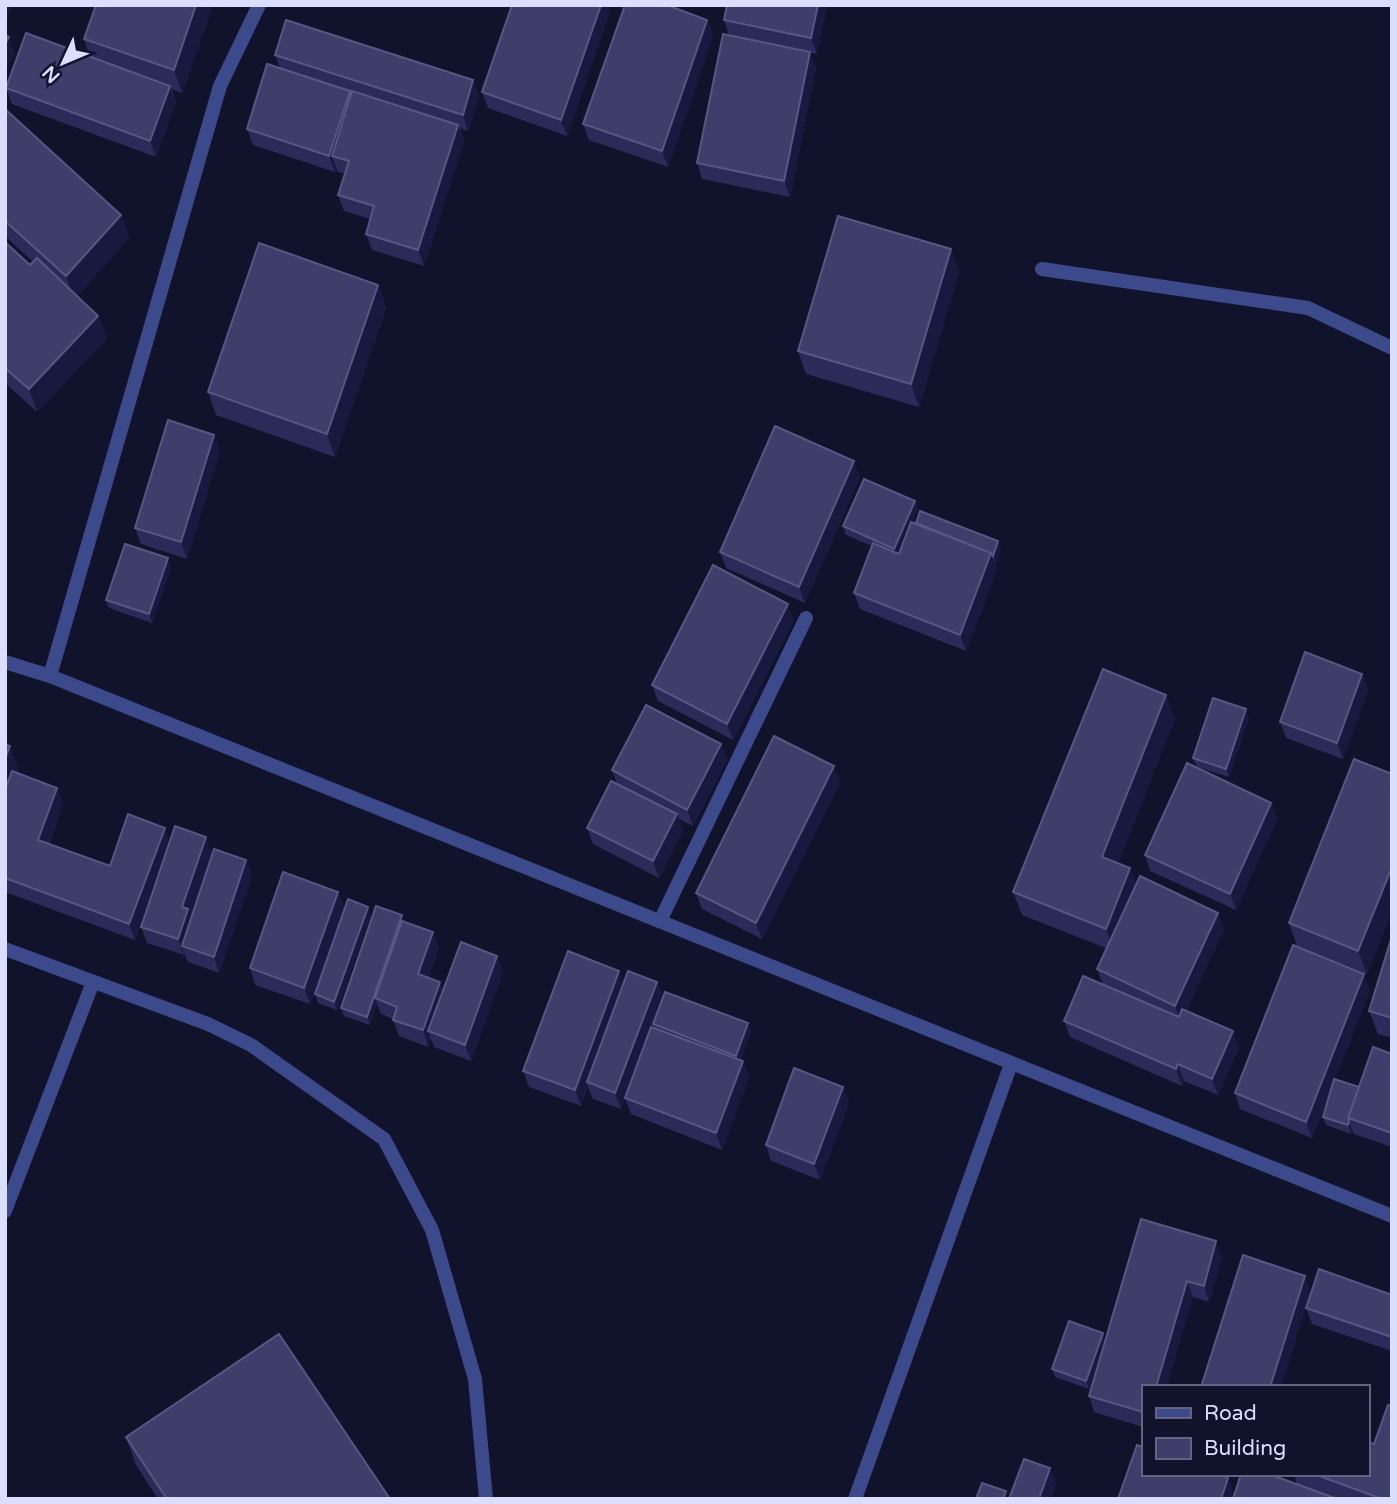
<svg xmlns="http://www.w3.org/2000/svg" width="1397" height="1504" font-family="'Varela Round',sans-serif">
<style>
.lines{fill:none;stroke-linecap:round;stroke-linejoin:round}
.lane{stroke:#3c498a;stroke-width:14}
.street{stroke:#3c498a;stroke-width:14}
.wall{fill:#2a2b59}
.shaded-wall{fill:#18193f}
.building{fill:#3d3e6a;stroke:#565782;stroke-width:2}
</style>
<rect width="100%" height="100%" fill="#11122b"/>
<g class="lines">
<!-- lane -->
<path class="lane" d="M660,921L806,618"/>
<!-- street -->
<path class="street" d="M1042,269L1308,308L1392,348
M5,662L50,676L1392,1216
M50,676L220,86L259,5
M5,949L208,1024L251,1045L384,1139L432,1230L475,1379L486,1499
M5,1211L93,982
M855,1499L1011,1064"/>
</g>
<!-- wall -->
<path class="wall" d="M96,5H213L182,93L172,89L176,102L156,157L12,104L6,88L90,57L84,39Z
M512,5H608L610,11L567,136L488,108L482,92Z
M727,5H827L817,54L810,53L816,68L790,197L702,179L697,163L729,36L724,20Z
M707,20L713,36L668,167L589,140L583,124Z
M275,55L479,96L468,131L460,128L464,141L424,266L372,250L366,234L370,219L344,211L338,195L345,174L338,172L336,168L335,172L253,145L247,129L280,68Z
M5,109L121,215L129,238L77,296L98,316L107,339L37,412L5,383V242L30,265L33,262L5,236Z
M951,249L959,272L919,407L806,374L798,351Z
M378,285L386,308L335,457L216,415L208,392Z
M214,435L220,451L187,559L141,544L135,528Z
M860,477L805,603L726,568L720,552Z
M915,501L918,509L912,522L998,541L1001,550L995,564L997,569L966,651L860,609L854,593L872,546L846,535L843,526Z
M171,567L152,623L109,608L106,600Z
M794,620L733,740L658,701L652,685Z
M1362,674L1368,690L1343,759L1286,738L1280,722Z
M1249,717L1229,777L1197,767L1193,758Z
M1175,718L1118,863L1136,884L1218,913L1224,929L1186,1011L1239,1047L1218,1095L1184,1081L1182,1086L1070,1037L1064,1021L1103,985L1097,969L1106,948L1022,915L1013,892Z
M5,744L10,746L18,769L17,773L57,788L63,804L49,844L110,866L170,842L206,837L211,853L191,916V918L246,860L252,876L219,973L188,962L184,953V955L147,943L141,927L153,890L135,940L5,892Z
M721,744L727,760L693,826L679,819L683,830L659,878L593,844L587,828L617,784L612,770Z
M1392,774V911L1367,974L1297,946L1289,923Z
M840,782L762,939L702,909L696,893Z
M1271,803L1277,819L1236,910L1150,871L1145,855Z
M338,892L344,908L310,1004L255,985L250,968Z
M371,915L337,1010L318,1003L315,994Z
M405,922L439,948L428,978L443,990L497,956L503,972L471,1061L434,1047L431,1039L428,1047L399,1036L393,1019L381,1014L377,1004L370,1025L344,1016L341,1008Z
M1392,936V1038L1378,1034L1369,1011Z
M657,982L663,997L751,1031L741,1060L749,1077L722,1150L631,1114L625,1099L621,1109L593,1099L588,1087L581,1106L529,1087L523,1071L624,983Z
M1370,990L1335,1079L1359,1087L1392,1054V1147L1354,1134L1352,1130L1351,1134L1326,1125L1323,1117L1333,1085L1312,1138L1240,1109L1235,1093Z
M843,1087L849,1103L820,1180L771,1161L766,1145Z
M1222,1257L1209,1302L1193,1297L1143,1387V1427L1094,1412L1089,1396L1098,1363L1089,1389L1055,1377L1052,1369L1103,1333L1105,1340Z
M1392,1295V1351L1312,1324L1306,1308Z
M126,1437L390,1499H158L136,1465Z
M1374,1444L1392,1499H1118L1228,1478L1234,1494L1297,1485L1294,1474H1367Z"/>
<!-- shaded-wall -->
<path class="shaded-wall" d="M5,5H13L5,27Z
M196,5H213L182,93L174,70Z
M601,5H608L610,11L567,136L561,120Z
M818,5H827L817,54L811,38Z
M707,20L713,36L668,167L662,151Z
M9,37L15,54L5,71V44Z
M810,52L816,68L790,197L784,181Z
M473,80L479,96L468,131L463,115Z
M170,86L176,102L156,157L150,141Z
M350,91L356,107L332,156L336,168L335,172L329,156Z
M458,125L464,141L424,266L418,250Z
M121,215L129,238L74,299L66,276Z
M951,249L959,272L919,407L911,384Z
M378,285L386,308L335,457L327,434Z
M98,316L107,339L37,412L29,389Z
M214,435L220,451L187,559L181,542Z
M854,461L860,477L805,603L799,587Z
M915,501L918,509L897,557L894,549Z
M998,541L1001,550L996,564L993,556Z
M991,553L997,569L966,651L960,635Z
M168,558L171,567L152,623L149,614Z
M788,604L794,620L733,740L727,724Z
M1362,674L1368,690L1343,759L1337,743Z
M1166,695L1175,718L1111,880L1102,857Z
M1246,709L1249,717L1229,777L1226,769Z
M721,744L727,760L693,826L687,810Z
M10,746L18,769L5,805V759Z
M834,766L840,782L762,939L756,923Z
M57,788L63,804L44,856L38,840Z
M1271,803L1277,819L1236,910L1230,894Z
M677,814L683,830L659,878L653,861Z
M165,828L170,844L135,940L129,924Z
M206,837L211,853L191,916L194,925L182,946L184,953V955L178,939L182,907Z
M246,860L252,876L219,973L214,957Z
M1392,867V911L1367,974L1358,951Z
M1130,868L1139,891L1114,952L1106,929Z
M338,892L344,908L310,1004L304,988Z
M368,907L371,915L337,1010L334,1002Z
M1218,913L1224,929L1181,1022L1175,1006Z
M402,915L405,924L375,998L377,1004L370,1025L367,1017Z
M433,932L439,948L424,990L418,974Z
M497,956L503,972L471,1061L465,1045Z
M619,971L625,987L587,1082L588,1087L581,1106L575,1090Z
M1364,974L1370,990L1312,1138L1306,1122Z
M440,982L446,998L428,1031L431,1039L428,1047L423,1030Z
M657,982L663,998L621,1109L615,1093Z
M748,1023L751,1031L739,1065L736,1056Z
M1233,1031L1239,1047L1218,1095L1212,1079Z
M743,1061L749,1077L722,1150L716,1133Z
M1178,1064L1184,1081L1182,1086L1176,1069Z
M843,1087L849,1103L820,1180L814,1164Z
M1349,1122L1352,1130L1351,1134L1348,1125Z
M1216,1241L1222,1257L1209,1302L1204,1286Z
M1305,1276L1311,1292L1281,1387H1270Z
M1187,1281L1193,1297L1167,1387H1156Z
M1103,1333L1106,1341L1089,1389L1086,1381Z
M1050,1468L1056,1484L1051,1499H1039Z
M1228,1478L1234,1494L1233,1499H1221Z
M1006,1491L1008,1499H1003Z"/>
<!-- building -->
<path class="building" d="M96,5H196L174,70L84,39Z
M512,5H601L561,120L482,92Z
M625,5H667L707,20L662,151L583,124Z
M727,5H818L811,38L724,20Z
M286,20L473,80L463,115L275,55Z
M26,33L170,86L150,141L6,88Z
M723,34L810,52L784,181L697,163Z
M5,35L9,37L5,44Z
M267,64L350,91L329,156L247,129Z
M352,91L458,125L418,250L366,234L374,206L338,195L349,161L332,156Z
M5,109L121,215L66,276L5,221Z
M838,216L951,249L911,384L798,351Z
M5,242L30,265L37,258L98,316L29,389L5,368Z
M259,243L378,285L327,434L208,392Z
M168,420L214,435L181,542L135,528Z
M775,426L854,461L799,587L720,552Z
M864,479L915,501L894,549L843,526Z
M920,511L998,541L993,556L991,553L916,523Z
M911,522L991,553L960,635L854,593L873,543L899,554Z
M125,544L168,558L149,614L106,600Z
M713,565L788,604L727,724L652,685Z
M1305,652L1362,674L1337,743L1280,722Z
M1103,669L1166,695L1102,857L1130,868L1106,929L1013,892Z
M1213,698L1246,709L1226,769L1193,758Z
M646,705L721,744L687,810L612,770Z
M774,736L834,766L756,923L696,893Z
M5,744L10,746L5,759Z
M1354,759L1392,774V867L1358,951L1289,923Z
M1187,763L1271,803L1230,894L1145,855Z
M12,771L57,788L38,840L110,866L128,814L165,828L129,924L5,878V790Z
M611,781L677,814L653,861L587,828Z
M175,826L206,837L182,907L188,909L178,939L141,927Z
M214,849L246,860L214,957L182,946Z
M283,872L338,892L304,988L250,968Z
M1140,876L1218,913L1175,1006L1097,969Z
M348,899L368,907L334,1002L315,994Z
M376,906L402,915L367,1017L341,1008Z
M402,921L433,932L418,974L440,982L423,1030L393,1020L397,1007L375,998Z
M1392,936V1018L1369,1011Z
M461,942L497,956L465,1045L428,1031Z
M1293,945L1364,974L1306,1122L1235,1093Z
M568,951L619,971L575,1090L523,1071Z
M628,971L657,982L615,1093L587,1082Z
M1083,976L1179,1017L1182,1009L1233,1031L1212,1079L1178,1064L1176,1069L1064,1021Z
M665,992L748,1023L736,1056L653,1024Z
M651,1027L743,1061L716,1133L625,1098Z
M1373,1047L1392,1054V1133L1348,1118Z
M794,1068L843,1087L814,1164L766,1145Z
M1334,1079L1359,1087L1348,1118L1349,1122L1348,1125L1323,1117Z
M1141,1219L1216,1241L1204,1286L1187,1281L1156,1387H1143V1412L1089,1396Z
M1243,1255L1305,1276L1270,1387H1201Z
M1319,1269L1392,1295V1337L1306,1308Z
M1069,1321L1103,1333L1086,1381L1052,1369Z
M279,1334L390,1499H167L126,1437Z
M1388,1405L1392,1406V1499H1382L1314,1474H1367V1442L1374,1444Z
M1137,1445L1143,1447V1474H1219L1228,1478L1221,1499H1118Z
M1024,1459L1050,1468L1039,1499H1009Z
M1241,1474H1269L1337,1499H1233Z
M982,1483L1006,1491L1003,1499H976Z"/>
<!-- border -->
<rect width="1397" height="1504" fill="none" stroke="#dbdfff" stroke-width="14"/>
<!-- legend -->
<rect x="1142" y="1385" width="228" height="91" fill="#11122b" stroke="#626480" stroke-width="2"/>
<rect x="1156" y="1408" width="35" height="10" fill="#3c498a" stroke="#626480" stroke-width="2"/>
<text x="1204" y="1420" font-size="21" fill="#dbdfff">Road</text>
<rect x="1156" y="1438" width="35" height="21" fill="#3d3e6a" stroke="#626480" stroke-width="2"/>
<text x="1204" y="1455" font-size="21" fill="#dbdfff">Building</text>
<!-- north arrow -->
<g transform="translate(63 63) rotate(226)" stroke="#11122b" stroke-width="5" paint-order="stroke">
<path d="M0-5L12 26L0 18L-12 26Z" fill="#dbdfff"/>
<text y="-10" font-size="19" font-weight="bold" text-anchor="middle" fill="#dbdfff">N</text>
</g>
</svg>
